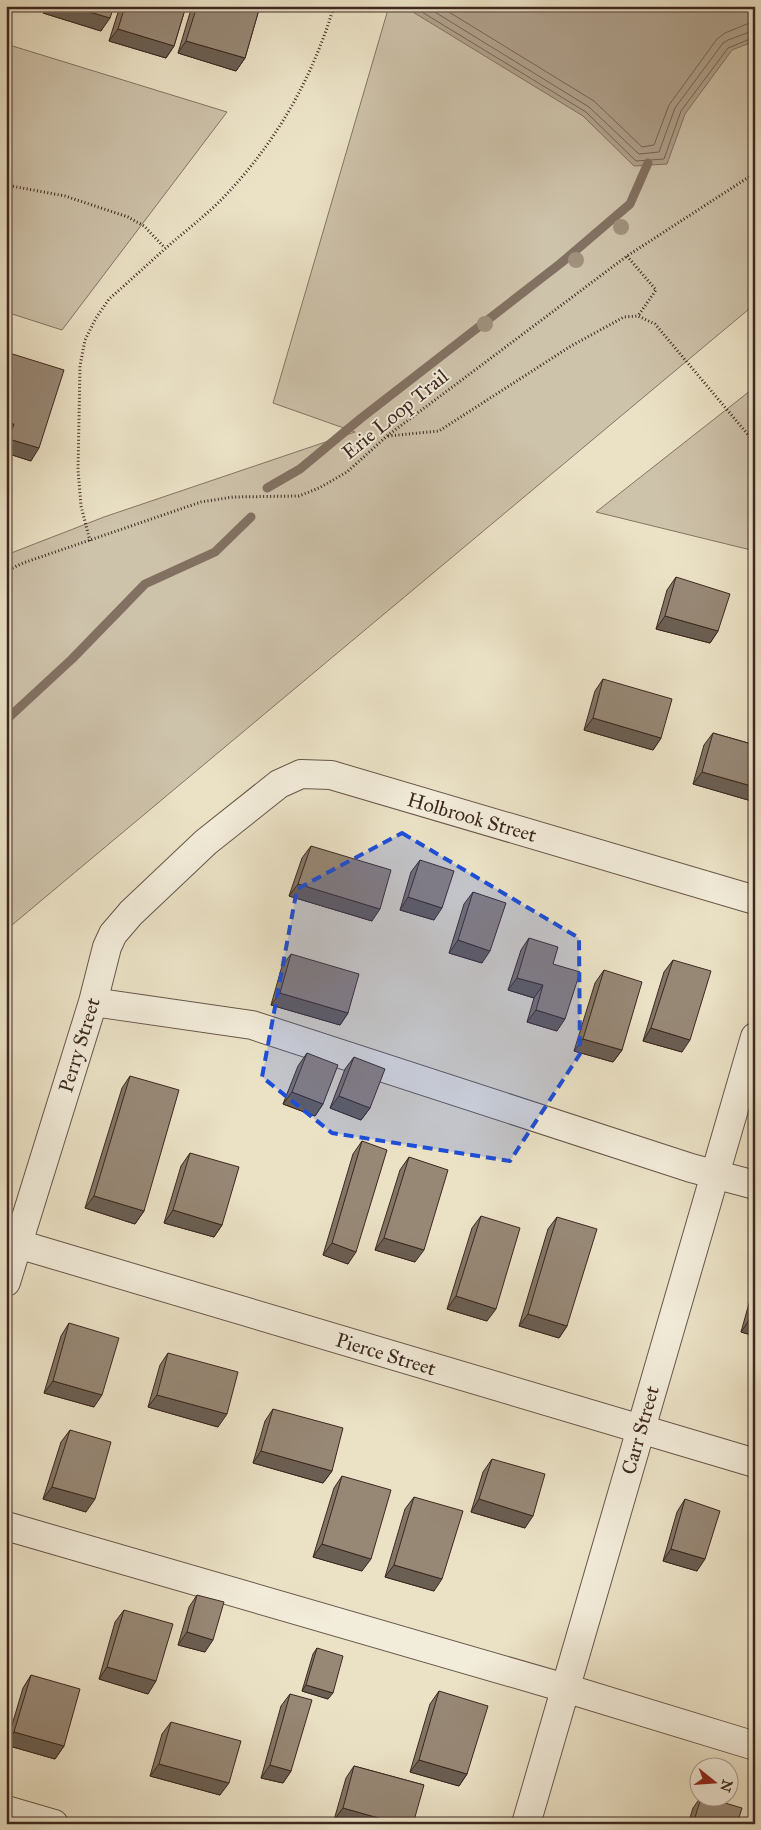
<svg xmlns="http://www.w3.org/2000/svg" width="761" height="1830" font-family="'IM FELL Great Primer',serif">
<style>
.green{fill:#cdc2aa;stroke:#847465}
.water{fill:#b0a28e;stroke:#827162}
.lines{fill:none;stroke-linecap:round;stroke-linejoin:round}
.shore{stroke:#766457;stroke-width:1}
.stream{stroke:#827162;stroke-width:9}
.minor-casing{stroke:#68564a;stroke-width:30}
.path{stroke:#3c2720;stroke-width:3;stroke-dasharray:1 2.5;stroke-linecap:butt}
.minor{stroke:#f2ecda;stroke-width:28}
.tree{fill:#9f917d}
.wall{fill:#827565;stroke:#3c2720}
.shaded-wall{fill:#6a5f53;stroke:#3c2720}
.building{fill:#978876;stroke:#3c2720}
.marked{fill:#1d4ed8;fill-opacity:0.2;stroke:#1d4ed8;stroke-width:4;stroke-dasharray:10 6;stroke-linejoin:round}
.labels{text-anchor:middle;stroke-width:4;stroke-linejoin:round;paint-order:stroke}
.street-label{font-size:20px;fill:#3c2720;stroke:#f2ecda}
</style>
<rect width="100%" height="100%" fill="#ebe2c6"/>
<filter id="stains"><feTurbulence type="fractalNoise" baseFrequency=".004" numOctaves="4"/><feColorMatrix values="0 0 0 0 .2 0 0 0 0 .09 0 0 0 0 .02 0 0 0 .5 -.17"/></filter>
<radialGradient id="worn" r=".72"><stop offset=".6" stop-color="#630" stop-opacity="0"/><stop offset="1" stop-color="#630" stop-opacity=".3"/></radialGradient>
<!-- green -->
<path class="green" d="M389,6H755V304L6,930V555L104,517L355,432L273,403Z
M6,44L227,112L62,330L6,312Z
M755,387V551L596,512Z"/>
<!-- water -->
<path class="water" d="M403,6H755V41L732,50L685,114L667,164L634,166L583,116Z"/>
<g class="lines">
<!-- shore -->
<path class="shore" d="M412,6L586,112L636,161L664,159L681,111L728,48L755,37
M425,6L589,107L639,154L659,152L675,108L723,43L728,40L755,30
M439,6L594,101L642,147L654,145L669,105L717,39L725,33L747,24L755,23"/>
<!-- stream -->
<path class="stream" d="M267,488L300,469L360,419L561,263L630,204L648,163
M6,720L72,659L145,584L215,552L251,517"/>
<!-- minor casing -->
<g class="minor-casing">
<path id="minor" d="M93,1002L252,1025L691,1168L755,1185
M18,1244L755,1463
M6,1282L93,1002L107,947L113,934L131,913L206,842L279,784L301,774L331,775L755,900
M6,1526L565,1688L755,1746
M6,1810L54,1824
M526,1824L755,1037"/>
</g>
<!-- path -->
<path class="path" d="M6,185L65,196L128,217L144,226L165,248
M627,256L656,290L638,316
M388,436L439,431L571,346L624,317L638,316L655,324L755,443
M90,541L81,506L78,470L80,366L85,340L96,318L109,299C131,280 152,260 174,241C189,228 206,215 220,201C274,146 312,80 334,6
M6,571L23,563L201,502L233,497L299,496L319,488L347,472L387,436L627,256L755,173"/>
<!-- minor -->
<use href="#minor" class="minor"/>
</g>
<!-- trees -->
<g class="tree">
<circle cx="621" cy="227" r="8"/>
<circle cx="576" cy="260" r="8"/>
<circle cx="485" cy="324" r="8"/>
</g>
<!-- wall -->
<path class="wall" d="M45,6H114L101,31L43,13Z
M120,6H186L174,46L166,58L109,41Z
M192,6H260L245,58L236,71L178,53Z
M6,352L31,461L6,453Z
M676,577L718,631L710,643L656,629L667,590Z
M603,679L661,738L653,750L584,730L595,691Z
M713,733L755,745V802L693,784L704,745Z
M311,846L372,921L289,896L302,858Z
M420,860L434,920L400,910L411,872Z
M473,892L482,963L449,953L464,904Z
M529,938L553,964L557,1031L527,1022L534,998L508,990L521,950Z
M291,954L348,1013L340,1025L271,1005L282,966Z
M673,960L682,1052L643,1041L664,972Z
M604,970L622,1050L613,1062L574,1051L595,983Z
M307,1053L323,1104L315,1116L283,1104L298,1066Z
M354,1057L370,1108L361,1120L330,1108L345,1069Z
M130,1076L144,1211L135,1224L85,1208L122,1088Z
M362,1141L348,1264L323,1255L353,1154Z
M190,1153L222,1225L214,1237L164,1223L181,1166Z
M409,1157L415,1262L375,1250L400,1170Z
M481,1216L487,1321L447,1309L472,1228Z
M557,1217L567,1326L559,1338L519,1326L548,1229Z
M755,1282V1336L741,1332Z
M69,1323L94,1407L44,1393L61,1336Z
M168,1353L218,1427L148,1407L160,1365Z
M273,1409L332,1471L323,1483L253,1463L265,1421Z
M70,1430L86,1512L43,1499L61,1442Z
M492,1459L525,1528L471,1512L483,1472Z
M342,1476L362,1571L313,1557L334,1488Z
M414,1497L434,1591L385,1577L405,1509Z
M685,1499L697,1571L663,1561L677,1512Z
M197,1595L205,1652L178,1645L189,1607Z
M124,1610L148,1694L99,1679L115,1622Z
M317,1648L328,1699L302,1691L313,1654Z
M31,1675L64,1746L55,1759L6,1745L23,1688Z
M439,1691L467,1774L459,1786L410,1772L430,1704Z
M290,1694L291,1771L283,1783L261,1778L281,1706Z
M171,1722L220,1795L150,1776L162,1734Z
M354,1766L424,1785L334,1820L346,1778Z
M700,1798H708L737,1824H688L693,1808Z"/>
<!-- shaded-wall -->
<path class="shaded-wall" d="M48,6H69L110,18L101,31L43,13Z
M118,29L174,46L166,58L109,41Z
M186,41L245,58L236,71L178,53Z
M6,422L14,424L6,435Z
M9,439L39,448L31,461L6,453V443Z
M665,616L718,631L710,643L656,629Z
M593,718L661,738L653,750L584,730Z
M702,772L755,787V802L693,784Z
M298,884L380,909L372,921L289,896Z
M408,897L442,908L434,920L400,910Z
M458,940L490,951L482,963L449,953Z
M517,978L543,985L534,998L508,990Z
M280,993L348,1013L340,1025L271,1005Z
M536,1010L565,1019L557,1031L527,1022Z
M651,1028L690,1040L682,1052L643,1041Z
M583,1039L622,1050L613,1062L574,1051Z
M292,1092L323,1104L315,1116L283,1104Z
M339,1096L370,1108L361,1120L330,1108Z
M94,1196L144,1211L135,1224L85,1208Z
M173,1210L222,1225L214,1237L164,1223Z
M384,1238L424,1250L415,1262L375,1250Z
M332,1243L356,1252L348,1264L323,1255Z
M456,1296L496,1309L487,1321L447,1309Z
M528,1314L567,1326L559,1338L519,1326Z
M749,1320L755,1321V1336L741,1332Z
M53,1381L102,1395L94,1407L44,1393Z
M157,1395L227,1414L218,1427L148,1407Z
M261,1451L332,1471L323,1483L253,1463Z
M52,1487L95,1499L86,1512L43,1499Z
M479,1499L533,1516L525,1528L471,1512Z
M322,1544L371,1559L362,1571L313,1557Z
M671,1549L705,1559L697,1571L663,1561Z
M394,1565L442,1579L434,1591L385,1577Z
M187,1632L213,1640L205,1652L178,1645Z
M107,1667L156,1681L148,1694L99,1679Z
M306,1685L333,1693L328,1699L302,1691Z
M14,1732L64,1746L55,1759L6,1745Z
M419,1760L467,1774L459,1786L410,1772Z
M159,1764L229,1783L220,1795L150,1776Z
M270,1765L291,1771L283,1783L261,1778Z
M343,1808L400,1824H347L334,1820Z"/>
<!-- building -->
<path class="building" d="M69,6H114L110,18Z
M125,6H186L174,46L118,29Z
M197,6H260L245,58L186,41Z
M6,352L64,370L39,448L9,439L14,424L6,422Z
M676,577L730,594L718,631L665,616Z
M603,679L672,699L661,738L593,718Z
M713,733L755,745V787L702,772Z
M311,846L391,870L380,909L298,884Z
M420,860L454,871L442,908L408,897Z
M473,892L506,903L490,951L458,940Z
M529,938L558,947L553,964L580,972L565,1019L536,1010L543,985L517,978Z
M291,954L359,974L348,1013L280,993Z
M673,960L711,971L690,1040L651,1028Z
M604,970L642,982L622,1050L583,1039Z
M307,1053L338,1065L323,1104L292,1092Z
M354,1057L385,1069L370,1108L339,1096Z
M130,1076L179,1090L144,1211L94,1196Z
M362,1141L387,1150L356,1252L332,1243Z
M190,1153L239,1167L222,1225L173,1210Z
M409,1157L448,1170L424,1250L384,1238Z
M481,1216L520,1228L496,1309L456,1296Z
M557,1217L597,1229L567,1326L528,1314Z
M755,1300V1321L749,1320Z
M69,1323L119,1338L102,1395L53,1381Z
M168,1353L238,1372L227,1414L157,1395Z
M273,1409L343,1428L332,1471L261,1451Z
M70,1430L111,1442L95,1499L52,1487Z
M492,1459L545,1474L533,1516L479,1499Z
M342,1476L391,1490L371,1559L322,1544Z
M414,1497L463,1511L442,1579L394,1565Z
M685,1499L720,1511L705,1559L671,1549Z
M197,1595L224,1602L213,1640L187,1632Z
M124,1610L173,1624L156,1681L107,1667Z
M317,1648L343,1656L333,1693L306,1685Z
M31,1675L80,1689L64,1746L14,1732Z
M439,1691L488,1706L467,1774L419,1760Z
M290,1694L312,1700L291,1771L270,1765Z
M171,1722L241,1741L229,1783L159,1764Z
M354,1766L424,1785L413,1824H400L343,1808Z
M701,1798H708L742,1808L737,1824H693Z"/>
<!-- marked area -->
<path class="marked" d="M402,833L579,938L580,1054L510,1161L332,1133L262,1077L297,889Z"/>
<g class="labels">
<!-- street labels -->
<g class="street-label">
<text transform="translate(395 414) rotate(-39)" y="7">Erie Loop Trail</text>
<text transform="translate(472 817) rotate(16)" y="7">Holbrook Street</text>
<text transform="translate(79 1045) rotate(-73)" y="7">Perry Street</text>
<text transform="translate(386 1354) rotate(17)" y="7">Pierce Street</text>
<text transform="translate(640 1430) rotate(-74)" y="7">Carr Street</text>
</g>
</g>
<!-- margin -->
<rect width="761" height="1830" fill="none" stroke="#ebe2c6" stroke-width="25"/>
<rect x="8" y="8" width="746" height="1815" fill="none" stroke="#3c2720" stroke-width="2.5"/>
<rect x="12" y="12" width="736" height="1805" fill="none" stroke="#3c2720"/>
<!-- north arrow -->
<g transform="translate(714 1782) rotate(107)"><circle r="24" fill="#f2ecda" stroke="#a99d90"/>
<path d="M0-4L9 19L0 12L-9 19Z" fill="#8f2418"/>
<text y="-8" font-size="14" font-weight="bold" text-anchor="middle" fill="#3c2720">N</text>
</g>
<rect width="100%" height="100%" filter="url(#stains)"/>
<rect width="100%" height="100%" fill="url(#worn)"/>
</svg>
